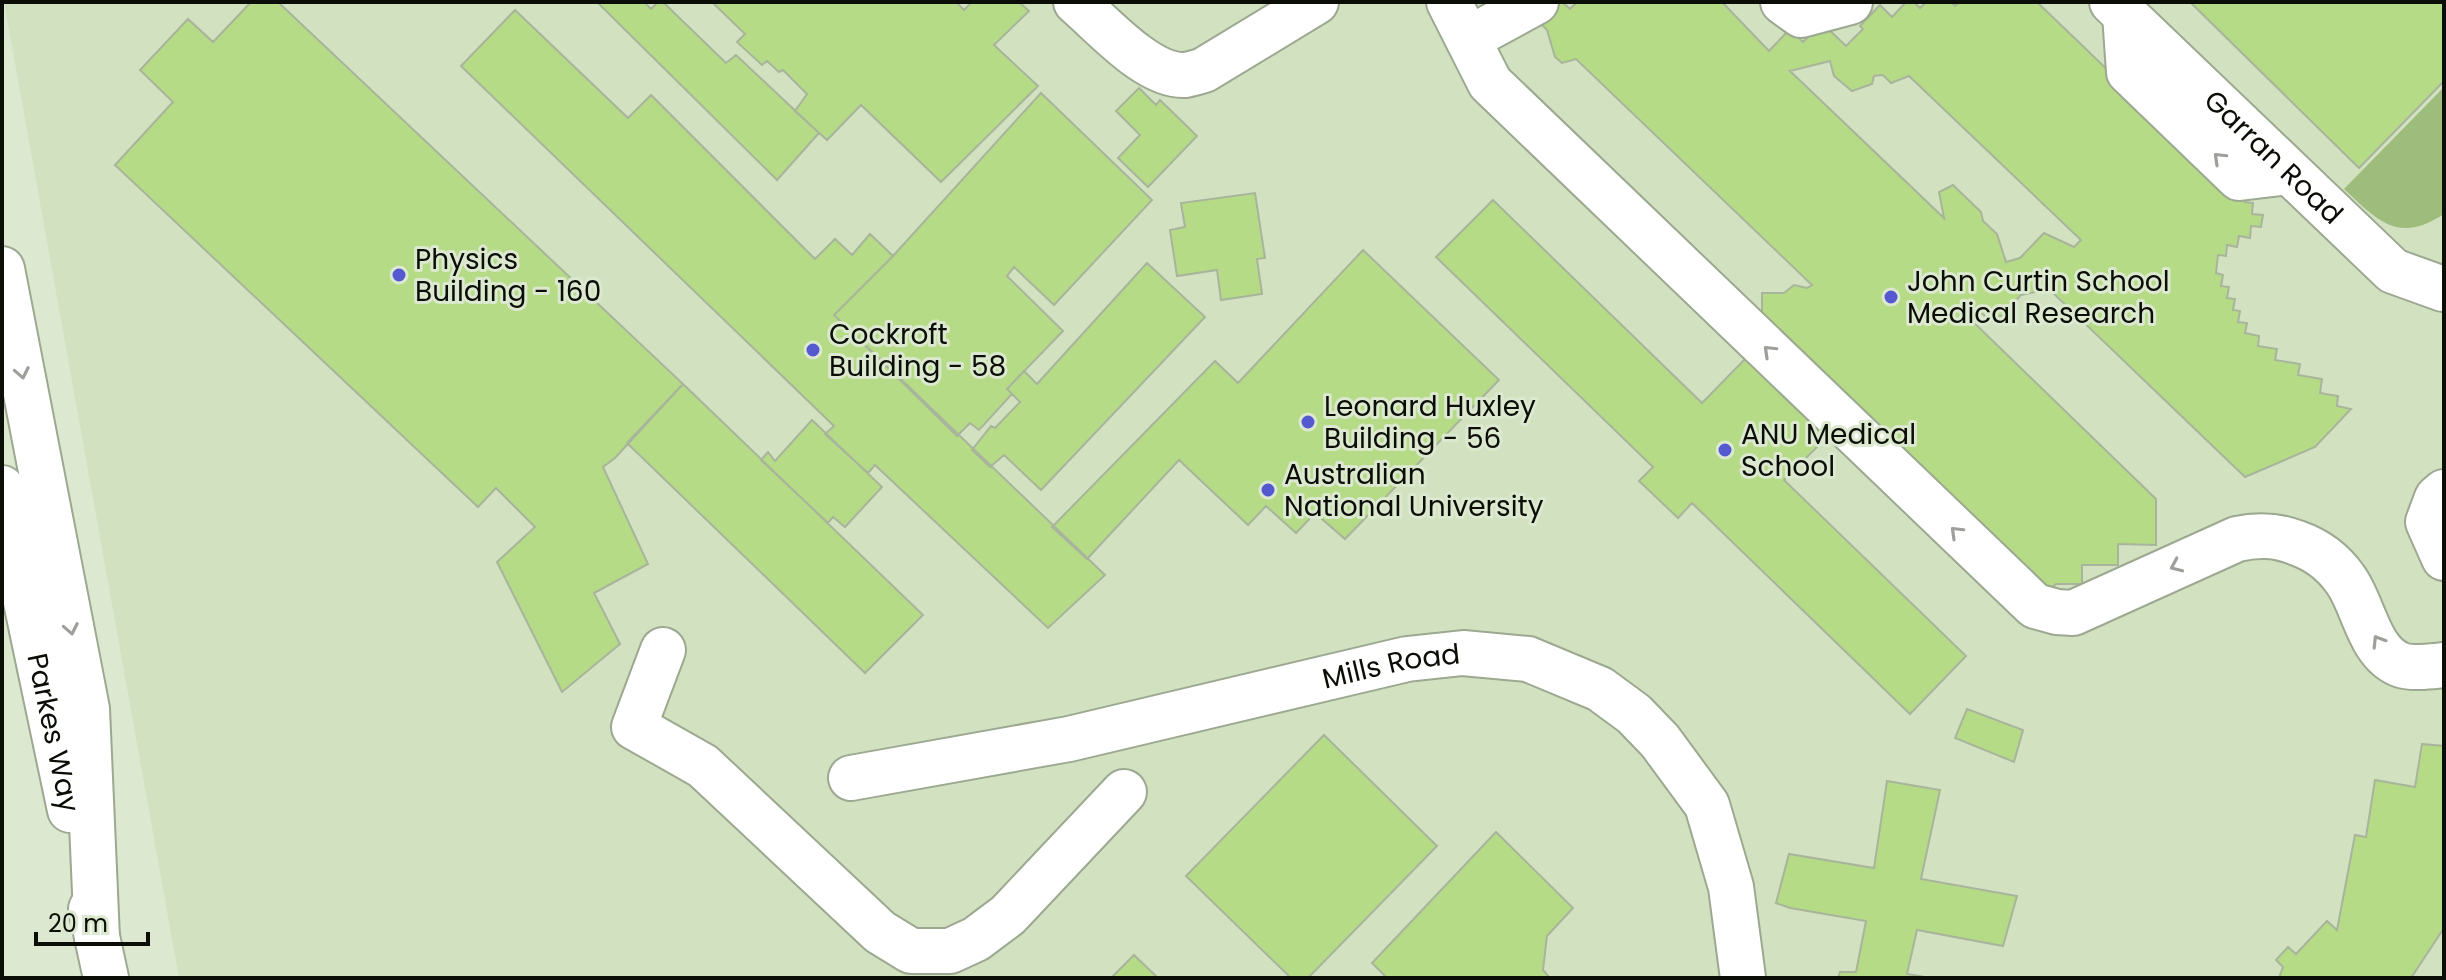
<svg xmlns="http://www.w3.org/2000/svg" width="2446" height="980" font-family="Poppins,sans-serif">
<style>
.built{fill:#d2e2c1}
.green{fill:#9ebc7c}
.building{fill:#b5db87;stroke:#a8b49b;stroke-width:2;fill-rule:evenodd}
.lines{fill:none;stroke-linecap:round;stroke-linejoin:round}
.minor-casing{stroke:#9ca890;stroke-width:48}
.highway-casing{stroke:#9ca890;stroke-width:48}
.minor{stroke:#fff;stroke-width:44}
.highway{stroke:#fff;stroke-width:44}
.oneway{stroke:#9d9f9b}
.poi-dot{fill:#5459d0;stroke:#dce8cf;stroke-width:3}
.labels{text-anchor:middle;stroke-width:6;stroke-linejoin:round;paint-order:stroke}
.street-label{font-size:28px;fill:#0a0e06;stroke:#dce8cf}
.poi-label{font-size:28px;fill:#0a0e06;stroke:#dce8cf;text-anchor:start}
</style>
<rect width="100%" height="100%" fill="#dce8cf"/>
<!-- built -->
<path class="built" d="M4,2H2444V978H179Z"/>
<!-- green -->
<path class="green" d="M2444,87V214C2398,244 2378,221 2344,189Z"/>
<!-- building -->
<path class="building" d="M251,2H278L683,384L615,458L603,467L648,564L594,593L620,644L562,692L497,562L535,527L496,488L478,507L115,165L173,102L140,70L188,19L213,42Z
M597,2H644L651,9L658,2H663L726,63L736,55L819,133L777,180Z
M712,2H956L964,10L972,2H1019L1029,11L994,45L1038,86L941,182L861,105L827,140L795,111L807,94L783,70L779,72L767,61L762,65L737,42L745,34Z
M1557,2H1562L1570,9L1577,2H1722L1769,51L1790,29L1803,42L1822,23L1846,46L1863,29L1860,26L1880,5L1892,17L1906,2H1914L1920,8L1926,2H1951L1955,6L1960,2H2037L2245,202L2253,203L2252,214L2263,215L2261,227L2251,226L2250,238L2239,236L2237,247L2227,245L2226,256L2218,255L2216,273L2223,275L2221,286L2229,287L2227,298L2235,299L2233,310L2240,311L2238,322L2247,323L2245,333L2259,336L2258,346L2277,349L2275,360L2300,364L2298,375L2322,379L2320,393L2338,396L2337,406L2351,409L2315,447L2245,477L2049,289L2021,295L2008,309L2009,314L1988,319L1976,308L1963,312L2156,499V545L2118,544V565H2082V584H2056L2048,591L1762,316V293H1784L1794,285L1807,288L1812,285L1576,59L1562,63L1555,57L1547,30L1538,21ZM1830,61L1834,76L1852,91L1872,84L1874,76L1883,75L1891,83L1909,76L2081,240L2074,247L2044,233L2020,258L2006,262L1997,234L1983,221L1981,212L1953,185L1939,192L1944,218L1790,71Z
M2190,2H2444V81L2359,168Z
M515,10L628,118L651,95L815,259L835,239L852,255L870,234L893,256L834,315L1105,575L1048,628L875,465L868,473L825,434L834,426L461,66Z
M1139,88L1156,105L1160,100L1197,136L1148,187L1118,158L1140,135L1116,111Z
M1041,93L1152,200L1054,305L1014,267L1007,276L1063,331L1007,389L1012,394L979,430L970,423L957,436L834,315L893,256Z
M1255,193L1265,258L1257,259L1262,294L1221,300L1217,270L1177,276L1170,230L1185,227L1181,203Z
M1493,200L1702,403L1749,355L1830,434L1784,480L1966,656L1910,714L1692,503L1678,518L1639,481L1653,467L1436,257Z
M1363,250L1499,380L1345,539L1315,513L1296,533L1266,506L1248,525L1179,460L1087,559L1052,527L1215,361L1238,383Z
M1147,263L1205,317L1041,490L1004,455L990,467L972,450L991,426L995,428L1020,402L1007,389L1024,371L1037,384Z
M683,384L923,615L865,673L627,443Z
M812,420L882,487L845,527L833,517L828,523L761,460L768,452L775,461Z
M1967,709L2023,730L2014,762L1955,738Z
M1324,735L1437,846L1308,978H1291L1186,876Z
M2422,744L2444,746V928L2411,978H2279L2283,967L2276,960L2288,947L2296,954L2327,921L2337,930L2355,835L2366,837L2375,780L2415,787Z
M1887,781L1940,790L1921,879L2017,896L2003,946L1917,930L1907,974L1931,978H1838L1840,972H1856L1866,921L1790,908L1776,903L1789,854L1874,868Z
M1496,832L1573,908L1547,936L1543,970L1550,978H1387L1372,963Z
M1134,955L1158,978H1111Z"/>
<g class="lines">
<!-- minor casing -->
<g class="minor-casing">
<g id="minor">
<path d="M1076,2C1103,25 1148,77 1185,75C1191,74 1198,72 1204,70L1316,2"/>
<path d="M1449,2L1490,83L2035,606L2057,612L2073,613L2237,539C2259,534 2277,535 2297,543C2317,550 2333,562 2345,579C2364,604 2368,653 2401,665C2412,669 2433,666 2444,665"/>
<path d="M1783,2L1801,15L1850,2"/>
<path id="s1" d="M2112,2L2393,271L2443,289"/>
<path d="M2125,14L2129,72L2239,178L2289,172"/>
<path d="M1468,39L1536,2"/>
<path d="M2444,492L2437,498L2428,522L2444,558"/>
<path d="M663,650L634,727L703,766L880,932L911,951H950L976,939L1008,915L1124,792"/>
<path id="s2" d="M851,778L1069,739L1407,659L1463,653L1528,659L1600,689L1634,714L1660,741L1707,805L1731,887L1743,978"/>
</g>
</g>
<!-- highway casing -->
<g class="highway-casing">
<g id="highway">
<path d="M2,269L87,709L97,938"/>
<path id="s3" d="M2,488L70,810"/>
<path d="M91,909L106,978"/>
</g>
</g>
<!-- minor -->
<use href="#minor" class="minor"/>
<!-- highway -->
<use href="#highway" class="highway"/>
</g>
<!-- one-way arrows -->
<defs><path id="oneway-chevron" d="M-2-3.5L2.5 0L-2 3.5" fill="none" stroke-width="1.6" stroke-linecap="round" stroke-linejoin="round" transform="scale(2)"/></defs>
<g class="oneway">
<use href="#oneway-chevron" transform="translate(2219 158) rotate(-136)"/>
<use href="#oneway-chevron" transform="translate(1769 351) rotate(-136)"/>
<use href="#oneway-chevron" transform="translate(22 373) rotate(79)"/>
<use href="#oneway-chevron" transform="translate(1956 532) rotate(-136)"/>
<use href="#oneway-chevron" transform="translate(2176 566) rotate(156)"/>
<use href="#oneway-chevron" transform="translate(71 629) rotate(79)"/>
<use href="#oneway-chevron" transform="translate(2378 641) rotate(-122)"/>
</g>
<!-- markers -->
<g class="poi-dot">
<circle cx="399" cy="275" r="8"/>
<circle cx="1891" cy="297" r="8"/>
<circle cx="813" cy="350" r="8"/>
<circle cx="1308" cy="422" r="8"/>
<circle cx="1725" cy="450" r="8"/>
<circle cx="1268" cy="490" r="8"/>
</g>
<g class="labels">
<!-- street labels -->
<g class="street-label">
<text dy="10" stroke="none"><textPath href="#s1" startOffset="224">Garran Road</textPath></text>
<text dy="10" stroke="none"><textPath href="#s2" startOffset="552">Mills Road</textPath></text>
<text dy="10" stroke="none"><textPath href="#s3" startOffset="250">Parkes Way</textPath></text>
</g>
<!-- poi labels -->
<g class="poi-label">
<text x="415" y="269">Physics<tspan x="415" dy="32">Building - 160</tspan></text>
<text x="1907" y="291">John Curtin School<tspan x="1907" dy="32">Medical Research</tspan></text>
<text x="829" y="344">Cockroft<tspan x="829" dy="32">Building - 58</tspan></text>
<text x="1324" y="416">Leonard Huxley<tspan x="1324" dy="32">Building - 56</tspan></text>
<text x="1741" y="444">ANU Medical<tspan x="1741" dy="32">School</tspan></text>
<text x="1284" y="484">Australian<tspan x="1284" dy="32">National University</tspan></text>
</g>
</g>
<!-- border -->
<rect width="2446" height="980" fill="none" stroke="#0a0e06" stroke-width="8"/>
<!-- scale -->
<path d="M36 932v12h112v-12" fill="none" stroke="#0a0e06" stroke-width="4"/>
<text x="48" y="932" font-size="24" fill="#0a0e06" stroke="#dce8cf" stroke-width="6" paint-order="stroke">20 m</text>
</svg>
